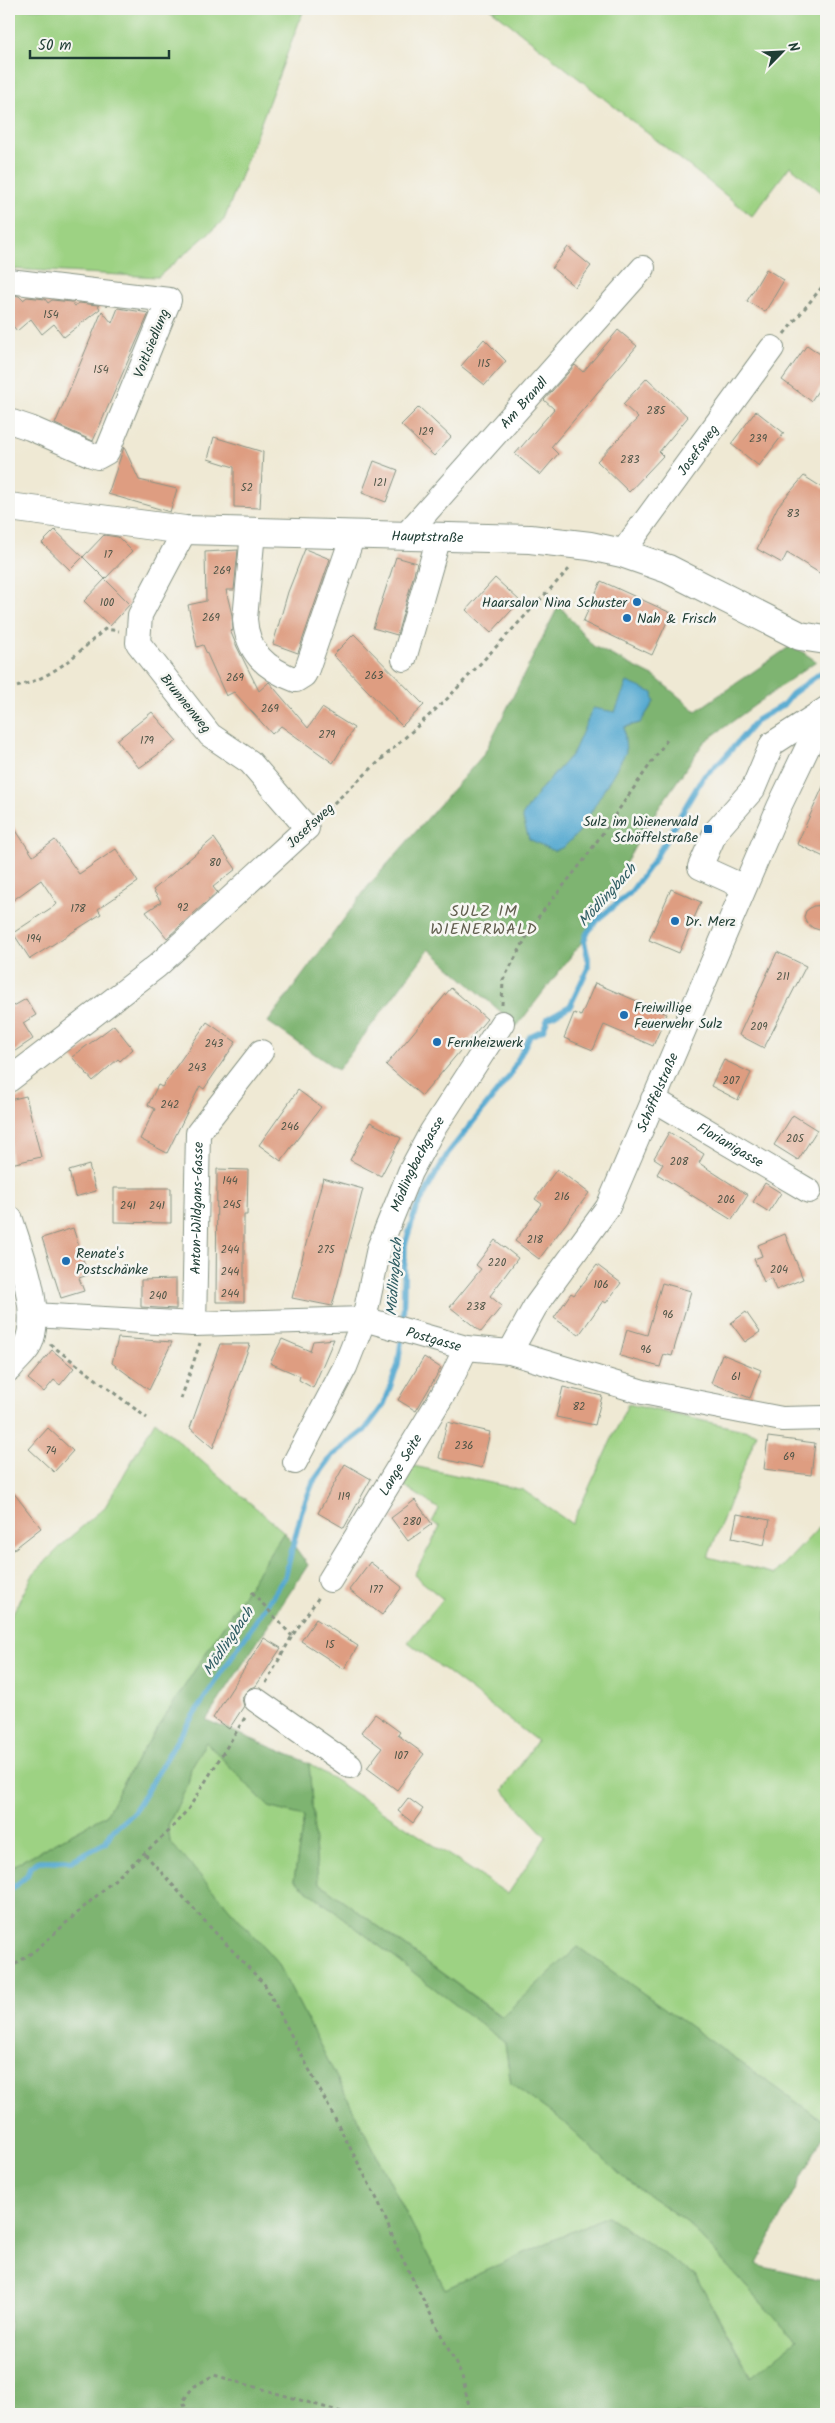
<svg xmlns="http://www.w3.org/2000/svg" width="835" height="2423" font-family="Kalam,sans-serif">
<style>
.green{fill:#9dd283;stroke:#5e885c}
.forest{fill:#7eb471;stroke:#4e7852;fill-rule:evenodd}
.water{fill:#54a9d0;stroke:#3a7382}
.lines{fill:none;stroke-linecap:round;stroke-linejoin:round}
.stream{stroke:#54a9d0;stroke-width:5.5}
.building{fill:#de9d81}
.minor-casing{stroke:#879384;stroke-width:26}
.major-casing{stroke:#879384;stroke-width:30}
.path{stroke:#879384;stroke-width:3;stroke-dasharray:4 4;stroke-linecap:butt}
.minor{stroke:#fff;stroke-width:24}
.major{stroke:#fff;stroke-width:28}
.poi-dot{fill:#1f6fb2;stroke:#f6f6f2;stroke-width:2}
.labels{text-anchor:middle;stroke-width:5;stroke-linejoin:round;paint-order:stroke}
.number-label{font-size:11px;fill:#4f5547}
.street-label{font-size:14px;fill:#1f3d34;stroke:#f6f6f2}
.poi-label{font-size:14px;fill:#1f3d34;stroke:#f6f6f2;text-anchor:start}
.water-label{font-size:15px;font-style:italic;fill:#2f5d63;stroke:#f6f6f2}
.quarter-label{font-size:16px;letter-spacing:1px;fill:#625f4f;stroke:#f6f6f2}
</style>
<rect width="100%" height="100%" fill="#f6f6f2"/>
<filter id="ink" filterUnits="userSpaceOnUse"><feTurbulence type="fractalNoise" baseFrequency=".02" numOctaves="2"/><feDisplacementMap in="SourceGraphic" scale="10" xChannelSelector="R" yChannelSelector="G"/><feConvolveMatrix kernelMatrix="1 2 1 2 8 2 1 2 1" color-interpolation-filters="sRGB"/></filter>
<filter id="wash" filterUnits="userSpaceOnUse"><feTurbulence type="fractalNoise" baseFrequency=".0096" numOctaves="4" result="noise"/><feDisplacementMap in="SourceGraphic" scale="20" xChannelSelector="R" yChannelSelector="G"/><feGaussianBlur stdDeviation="1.12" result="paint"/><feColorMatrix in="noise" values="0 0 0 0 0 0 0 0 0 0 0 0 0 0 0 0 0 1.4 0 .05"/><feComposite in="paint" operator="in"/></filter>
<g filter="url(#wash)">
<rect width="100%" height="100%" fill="#efe9d4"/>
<!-- green -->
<path class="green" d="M9,9H304L224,220L158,277L9,269Z
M491,9H826V196L790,166L752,216Z
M628,1404L757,1433L708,1557L775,1574L826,1520V2123L578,1947L502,2017L318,1882L309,1763L508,1894L546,1837L503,1790L537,1741L408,1642L443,1599L414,1575L440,1527L432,1522L439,1509L397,1481L409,1465L523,1490L572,1524Z
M155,1421L284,1532L131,1769L106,1815L18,1863L9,1870V1620L34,1573L68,1539L105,1507Z
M206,1741L269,1807L304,1816L294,1880L505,2043L511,2084L561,2120L626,2180L687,2222L796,2341L752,2377L695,2275L607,2216L445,2289L278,1963L170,1842L168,1825L188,1784L191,1768Z"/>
<!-- forest -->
<path class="forest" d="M559,605L593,646L655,677L696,711L792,645L816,661L704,742L647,825L581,943L517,1026L429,949L338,1070L268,1022L369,885L484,754ZM654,702L640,723L624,727L541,789L573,753L615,712Z
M284,1532L308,1565L206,1720L309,1763L318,1882L501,2017L578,1947L826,2123V2130L756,2264L826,2281V2414H9V1870L18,1863L106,1815L131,1769ZM206,1742L269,1807L304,1816L294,1880L505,2043L511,2084L561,2120L626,2180L687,2222L796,2341L751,2377L695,2275L607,2216L445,2289L278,1963L170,1842L168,1825L188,1784L191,1768Z"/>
<!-- water -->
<path class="water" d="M627,682L653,693L654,702L640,723L624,727L626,752L580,831L564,847L554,851L529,839L522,816L541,789L573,753L593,708L615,712Z"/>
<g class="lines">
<!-- stream -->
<path class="stream" d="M403,1325L405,1245L416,1209L448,1153L509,1077L530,1036L543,1030L548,1018L570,1006L588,968V958L584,941L587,933L599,918L630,893L654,860L703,777L724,758L757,720L783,705L792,694L826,669
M9,1891L27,1876L30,1867L39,1861H71L105,1843L112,1831L134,1812L179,1737L285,1577L302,1510L313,1482L333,1455L365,1430L384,1404L398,1365L402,1335"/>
</g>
<g id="blocks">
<!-- building -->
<path class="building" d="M568,247L591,266L575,287L552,268Z
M766,269L784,280L765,312L747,301Z
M9,295L19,296L23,300L27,297L45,299L48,303L52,300L72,302L75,306L79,303L98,305L100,309L64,337L54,324L42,334L31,319L17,331L9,321Z
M118,308L149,313L93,441L55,424L102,311L112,323Z
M618,330L637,346L551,447L558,454L540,475L515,454L554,409L544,400L575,365L583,372Z
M484,339L506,361L485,385L461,366Z
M807,345L826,358V379L811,401L782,380Z
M647,378L688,417L659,452L663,456L629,492L597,461L638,418L623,404Z
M419,407L451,437L434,456L401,425Z
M756,411L784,433L759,466L731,444Z
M214,437L263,452L260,508L234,507V467L208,459Z
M124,447L139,480L177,489L170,512L108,494Z
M374,461L398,470L386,502L362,493Z
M804,476L826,490V577L787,553L782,563L757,549L778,506Z
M55,530L83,557L70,570L42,543Z
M104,535L118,537L132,551L105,579L83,557Z
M305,549L330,559L298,653L273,644L288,592Z
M238,550L234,590H226L232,615L233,631L230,630L237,647L259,691L269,682L308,728L322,708L354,728L333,763L281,726L272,734L234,692L226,696L203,645L197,647L188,605L206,601L205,552Z
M396,557L417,563L397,635L373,628Z
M495,578L520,601L491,633L466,610Z
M105,579L130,604L110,626L84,601Z
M601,581L671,613L652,655L583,622Z
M354,634L424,705L402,726L333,655Z
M152,712L177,741L139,768L117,740Z
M826,780V858L797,844Z
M9,820L33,856L55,840L79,874L116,849L138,882L98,909L101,914L30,959L13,933L57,904L41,880L9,903Z
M214,838L236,869L213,887L217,892L167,938L146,912L161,902L153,890Z
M671,889L701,902L679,953L649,940Z
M826,905V932L813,928L807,923L804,917L806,911L813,906Z
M777,952L806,966L764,1048L739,1035Z
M595,983L667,1014L653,1046L604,1025L593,1050L564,1038L574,1013L581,1016Z
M451,988L487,1019L422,1096L386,1065Z
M26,999L36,1015L23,1023L33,1039L9,1055V1002L12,1007Z
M207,1022L236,1042L204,1089L200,1086L167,1153L140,1139L155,1109L148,1105L158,1085L162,1087Z
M114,1025L133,1049L120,1061L118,1059L93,1081L72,1057Z
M724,1060L751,1073L738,1100L711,1086Z
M298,1090L321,1107L281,1161L259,1145Z
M26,1096L41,1157L11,1164L9,1100Z
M793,1115L817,1130L798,1160L774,1145Z
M370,1122L401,1138L381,1176L350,1160Z
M669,1132L704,1154L699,1163L748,1195L732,1220L657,1174L663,1164L654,1158Z
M89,1165L96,1191L75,1197L69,1171Z
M217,1169L248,1170L247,1215H244V1302H216Z
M557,1169L589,1193L539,1259L515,1241L542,1204L535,1199Z
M323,1178L363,1189L332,1306L292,1298Z
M765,1183L781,1193L769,1212L753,1202Z
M114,1188H171V1223L114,1222Z
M73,1228L88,1275L79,1278L84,1291L61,1298L42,1238Z
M785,1234L803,1279L776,1290L771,1278L764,1282L754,1259L762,1256L758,1245Z
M495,1240L518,1258L490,1296L502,1306L481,1332L450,1307L481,1269L476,1265Z
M597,1265L621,1283L606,1303L603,1301L579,1335L554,1318L571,1293L574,1295Z
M176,1279V1309L141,1307V1280Z
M662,1283L691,1291L672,1356L664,1354L660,1367L620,1356L627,1329L647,1335Z
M746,1312L760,1332L745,1342L731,1323Z
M118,1338L172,1342L149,1390L112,1363Z
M282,1339L310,1351L313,1341L334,1339L313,1388L299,1380L300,1376L270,1363Z
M220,1344H250L213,1448L190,1428Z
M52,1350L74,1368L60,1385L54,1380L44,1392L28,1379Z
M722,1354L761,1370L750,1398L711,1383Z
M424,1357L441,1368L416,1411L398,1400Z
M563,1387L602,1396L595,1425L556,1417Z
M447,1422L490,1432L482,1468L439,1458Z
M48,1428L73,1451L54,1472L29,1449Z
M768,1437L815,1443L811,1475L764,1469Z
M345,1464L371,1479L344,1528L318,1513Z
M9,1487L41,1528L9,1553Z
M415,1500L432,1524L408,1541L391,1518Z
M737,1514L770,1520L764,1545L732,1538Z
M370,1562L402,1587L382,1615L349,1590Z
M316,1619L358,1646L344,1669L301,1641Z
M264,1638L281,1648L256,1686L250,1688L245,1693L242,1699L244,1706L229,1729L213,1718Z
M375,1714L400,1732L398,1735L424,1754L397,1790L367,1768L382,1748L361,1732Z
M408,1798L423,1809L413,1823L398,1811Z"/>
</g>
</g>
<g filter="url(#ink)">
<use href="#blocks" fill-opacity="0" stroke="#879384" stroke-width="1"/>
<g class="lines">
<!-- minor casing -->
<g class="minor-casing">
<g id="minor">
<path d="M9,281L169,300L107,452L98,457L92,455L30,428L9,421"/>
<path d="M253,532L245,619C247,652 266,669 296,680L304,675L307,669L353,535"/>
<path id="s1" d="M404,537L643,268"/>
<path id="s2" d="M622,553L772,348"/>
<path d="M404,659L439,537"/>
<path d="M744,887L700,867L716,831L753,789L772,744L823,711"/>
<path d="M9,1080L157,966L307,828L250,762L210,735L138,643L140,615L185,530"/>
<path id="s3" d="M653,1099L809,1191"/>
<path id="s4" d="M33,1315L194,1324L364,1319L466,1348L510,1352L643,1392L782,1419L826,1418"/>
<path id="s5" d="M194,1324L198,1133L261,1052"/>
<path id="s6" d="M510,1352L535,1307L608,1207L779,807L826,709"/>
<path id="s7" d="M295,1462L345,1367L364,1319L379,1248L410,1172L432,1131L502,1023"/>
<path id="s8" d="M330,1580L448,1386L466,1348"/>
<path d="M256,1700L350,1766"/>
</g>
</g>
<!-- major casing -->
<g class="major-casing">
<g id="major">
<path id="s9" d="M9,507L185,530L530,539L590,546L622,553L668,569L800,636L826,640"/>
<path d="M9,1220C19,1253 44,1313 27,1346C23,1353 14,1360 9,1367"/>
</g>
</g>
<!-- path -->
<path class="path" d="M784,334L826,282
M9,689C54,678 72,658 105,629L119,631
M322,814L447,699L571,567
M502,1005L503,980L536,920L584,860L669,737
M50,1344L147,1418
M181,1399L200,1343
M252,1592L292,1636
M266,1683L292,1636L319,1597
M145,1854L211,1928L265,1985L379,2203L398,2250L462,2376L471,2414
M9,1969L37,1949L168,1832L189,1808L246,1716
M188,2414L183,2401L193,2387L214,2375L348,2414"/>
<!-- minor -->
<use href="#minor" class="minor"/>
<!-- major -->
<use href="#major" class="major"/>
</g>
</g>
<!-- markers -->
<g class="poi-dot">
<circle cx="637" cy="602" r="5"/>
<circle cx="627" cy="618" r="5"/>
<rect x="703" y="824" width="10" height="10" rx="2.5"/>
<circle cx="675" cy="921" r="5"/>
<circle cx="624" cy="1015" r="5"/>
<circle cx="437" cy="1042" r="5"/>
<circle cx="66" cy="1261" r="5"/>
</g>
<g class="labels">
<!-- number labels -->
<g class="number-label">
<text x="51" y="318">154</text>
<text x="484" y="367">115</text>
<text x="101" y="373">154</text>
<text x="656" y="414">285</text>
<text x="426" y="435">129</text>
<text x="758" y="442">239</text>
<text x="630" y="463">283</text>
<text x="380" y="486">121</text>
<text x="247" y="491">52</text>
<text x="793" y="517">83</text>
<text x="108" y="558">17</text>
<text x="222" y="574">269</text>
<text x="107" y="606">100</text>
<text x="211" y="621">269</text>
<text x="374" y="679">263</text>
<text x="235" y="681">269</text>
<text x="270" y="712">269</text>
<text x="327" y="738">279</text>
<text x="147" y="744">179</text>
<text x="215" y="866">80</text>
<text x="183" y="911">92</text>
<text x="78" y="912">178</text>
<text x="34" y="942">194</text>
<text x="783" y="980">211</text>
<text x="759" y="1030">209</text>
<text x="214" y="1047">243</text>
<text x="197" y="1071">243</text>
<text x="731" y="1084">207</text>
<text x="170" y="1108">242</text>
<text x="290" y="1130">246</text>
<text x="795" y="1142">205</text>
<text x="679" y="1165">208</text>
<text x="230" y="1184">144</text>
<text x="562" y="1200">216</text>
<text x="726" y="1203">206</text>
<text x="232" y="1208">245</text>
<text x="128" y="1209">241</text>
<text x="157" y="1209">241</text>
<text x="535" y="1243">218</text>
<text x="230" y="1253">244</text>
<text x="326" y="1253">275</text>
<text x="497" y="1266">220</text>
<text x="779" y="1273">204</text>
<text x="230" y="1275">244</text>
<text x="601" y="1288">106</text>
<text x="230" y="1297">244</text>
<text x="158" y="1299">240</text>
<text x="476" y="1310">238</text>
<text x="668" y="1318">96</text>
<text x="646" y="1353">96</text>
<text x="736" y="1380">61</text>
<text x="579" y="1410">82</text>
<text x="464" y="1449">236</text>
<text x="51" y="1454">74</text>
<text x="789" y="1460">69</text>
<text x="344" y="1500">119</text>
<text x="412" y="1525">280</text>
<text x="376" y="1593">177</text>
<text x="330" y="1648">15</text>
<text x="401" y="1759">107</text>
</g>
<!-- street labels -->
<g class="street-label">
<text transform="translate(151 343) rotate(-68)" y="5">Voitlsiedlung</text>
<text dy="5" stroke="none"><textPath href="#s1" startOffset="180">Am Brandl</textPath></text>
<text dy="5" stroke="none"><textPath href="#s2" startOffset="128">Josefsweg</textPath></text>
<text dy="5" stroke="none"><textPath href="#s9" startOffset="420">Hauptstraße</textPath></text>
<text transform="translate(186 703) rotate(51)" y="5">Brunnenweg</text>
<text transform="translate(310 825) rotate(-43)" y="5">Josefsweg</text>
<text dy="5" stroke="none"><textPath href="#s6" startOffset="300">Schöffelstraße</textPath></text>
<text dy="5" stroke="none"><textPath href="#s3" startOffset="90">Florianigasse</textPath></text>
<text dy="5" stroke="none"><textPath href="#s7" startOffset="324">Mödlingbachgasse</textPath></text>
<text dy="5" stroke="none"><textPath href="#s5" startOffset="116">Anton-Wildgans-Gasse</textPath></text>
<text dy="5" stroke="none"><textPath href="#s4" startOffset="404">Postgasse</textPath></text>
<text dy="5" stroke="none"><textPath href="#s8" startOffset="135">Lange Seite</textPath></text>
</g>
<!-- poi labels -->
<g class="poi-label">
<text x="627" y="607" text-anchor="end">Haarsalon Nina Schuster</text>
<text x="637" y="623">Nah &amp; Frisch</text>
<text x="698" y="826" text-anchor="end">Sulz im Wienerwald<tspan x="698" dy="16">Schöffelstraße</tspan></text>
<text x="685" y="926">Dr. Merz</text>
<text x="634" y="1012">Freiwillige<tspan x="634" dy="16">Feuerwehr Sulz</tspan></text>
<text x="447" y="1047">Fernheizwerk</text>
<text x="76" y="1258">Renate's<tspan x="76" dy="16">Postschänke</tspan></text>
</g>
<!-- water labels -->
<g class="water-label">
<text transform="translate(607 895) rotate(-48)" y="5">Mödlingbach</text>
<text transform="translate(394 1277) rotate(-86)" y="5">Mödlingbach</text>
<text transform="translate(228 1641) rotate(-56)" y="5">Mödlingbach</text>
</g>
<!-- quarter labels -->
<g class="quarter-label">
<text x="484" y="916">SULZ IM<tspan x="484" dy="18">WIENERWALD</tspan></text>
</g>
</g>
<!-- margin -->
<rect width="835" height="2423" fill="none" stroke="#f6f6f2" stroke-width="30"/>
<!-- north arrow -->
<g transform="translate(782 52) rotate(66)" stroke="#f6f6f2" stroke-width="4" paint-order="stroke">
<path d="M0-4L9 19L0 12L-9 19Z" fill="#1f3d34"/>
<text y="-8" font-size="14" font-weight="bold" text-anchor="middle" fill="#1f3d34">N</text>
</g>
<!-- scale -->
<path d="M30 50v8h139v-8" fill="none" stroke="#1f3d34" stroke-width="2.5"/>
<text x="38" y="50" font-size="15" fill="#1f3d34" stroke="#f6f6f2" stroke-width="4" paint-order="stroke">50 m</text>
</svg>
